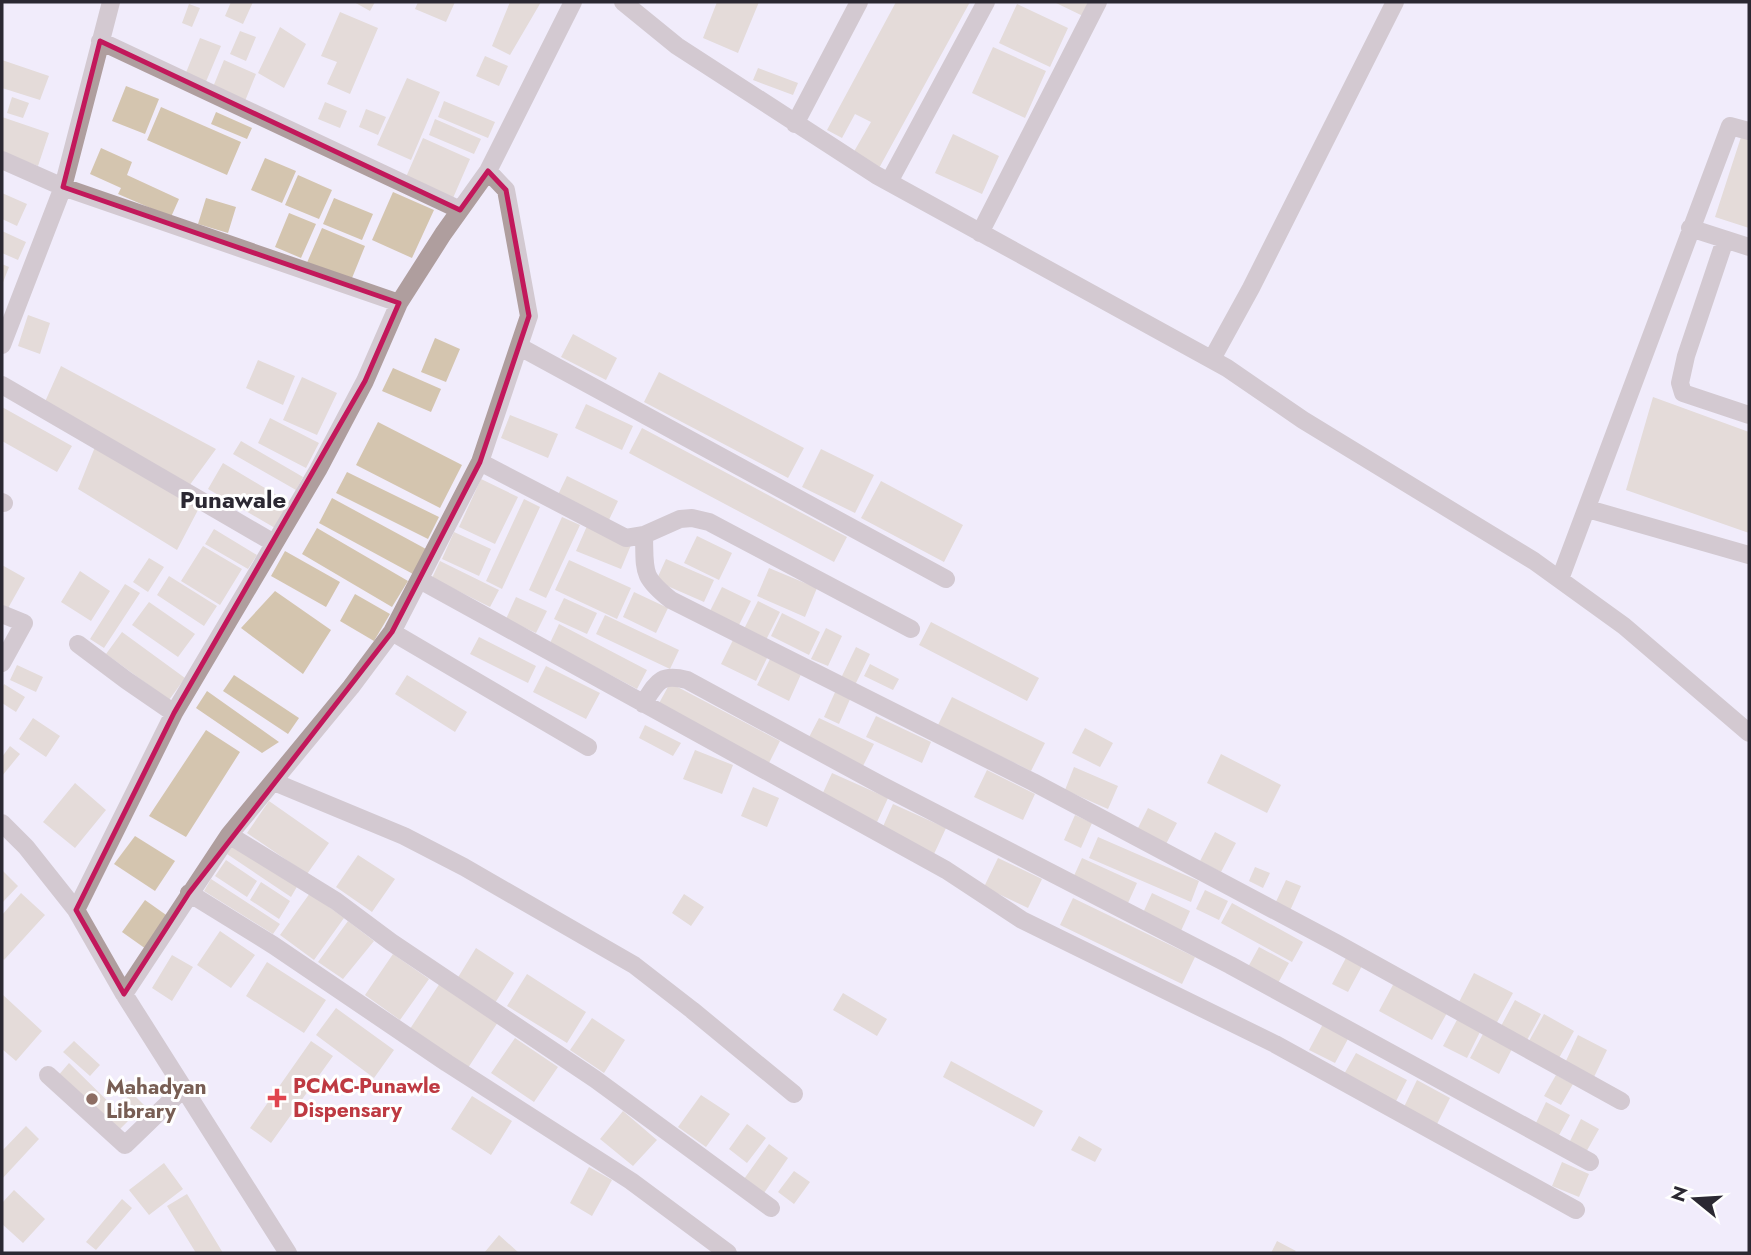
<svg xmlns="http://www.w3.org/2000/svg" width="1751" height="1255" font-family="Jost,sans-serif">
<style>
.building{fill:#d4c5af}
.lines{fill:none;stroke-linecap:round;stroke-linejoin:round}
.minor{stroke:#af9e9e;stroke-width:18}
.marked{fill:none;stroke:#c2185b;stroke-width:5;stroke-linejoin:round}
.health-dot{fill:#e0444e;stroke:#fff;stroke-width:2.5}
.education-dot{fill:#8d6e63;stroke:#fff;stroke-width:2.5}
.labels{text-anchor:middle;stroke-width:6;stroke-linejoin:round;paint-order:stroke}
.health-label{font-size:21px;font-weight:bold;fill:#be3a42;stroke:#fff;text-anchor:start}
.education-label{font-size:21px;font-weight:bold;fill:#785e54;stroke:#fff;text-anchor:start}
.quarter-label{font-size:24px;font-weight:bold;fill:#2b2832;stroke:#fff}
</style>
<rect width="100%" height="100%" fill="#f1ecfb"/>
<!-- building -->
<path class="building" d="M231,2H253L243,24L225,16Z
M354,2H375L370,11Z
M418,2H455L446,22L415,9Z
M510,2H541L510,55L492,46Z
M717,2H759L738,53L703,38Z
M896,2H970L878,170L852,155L871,122L855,114L842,138L827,130Z
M1054,2H1092L1085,17Z
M189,4L200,8L192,27L182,23Z
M1017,4L1068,28L1050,67L999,43Z
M340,12L378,28L350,94L327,84L337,62L321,56Z
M280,27L306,44L284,88L258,73Z
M240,31L256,37L246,61L230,54Z
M200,38L221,46L205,84L185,75Z
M993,47L1046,71L1025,118L972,93Z
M485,56L508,66L499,86L476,76Z
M2,60L49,76L40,100L2,88Z
M224,60L256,74L245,101L213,87Z
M758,68L798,83L793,95L753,80Z
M407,78L440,92L411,160L377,145Z
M126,86L159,99L145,134L112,121Z
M12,97L29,103L23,118L7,113Z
M444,101L495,122L488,138L438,117Z
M325,102L347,111L340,128L318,119Z
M161,107L241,142L227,175L147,140Z
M366,109L386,117L378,135L359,127Z
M216,112L252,128L247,139L211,124Z
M2,117L49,133L38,166L2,153Z
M435,119L481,139L474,154L429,135Z
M953,134L999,156L982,194L935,173Z
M1742,134L1749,137V228L1715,217Z
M423,138L470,159L453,198L406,177Z
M101,148L132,162L127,175L179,199L171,217L118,194L121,188L90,174Z
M265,158L296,171L282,203L251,190Z
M298,175L332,190L319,219L285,205Z
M393,192L434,210L412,258L372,240Z
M2,193L27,204L17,226L2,219Z
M206,198L236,207L228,233L198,224Z
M334,198L373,214L362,240L323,224Z
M289,213L316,224L301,258L275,247Z
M322,228L365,246L350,283L306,265Z
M2,231L26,242L18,260L2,253Z
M2,264L9,267L2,285Z
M28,315L50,323L40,354L18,346Z
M573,334L617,358L606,380L561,357Z
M435,338L460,349L446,382L421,372Z
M258,360L295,376L283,405L246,388Z
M61,366L216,449L189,486L44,404Z
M393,368L441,389L431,412L382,391Z
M659,372L804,448L788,478L644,402Z
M302,377L337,393L317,435L283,420Z
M1653,397L1749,432V533L1626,490Z
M586,404L633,426L622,450L575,428Z
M2,407L72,446L57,472L2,441Z
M510,415L558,434L548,458L501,438Z
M270,418L319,443L306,468L258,443Z
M378,422L462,465L440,508L356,465Z
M642,428L847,537L834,562L629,453Z
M241,441L303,477L296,490L233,454Z
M95,447L199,508L177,550L78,489Z
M821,449L874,475L855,513L802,487Z
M223,463L290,503L275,528L208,489Z
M347,472L439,517L428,539L336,493Z
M567,476L618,501L607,524L556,499Z
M481,479L518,497L495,544L459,527Z
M881,481L963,525L944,562L861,518Z
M332,498L426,549L413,574L319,523Z
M524,499L540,507L502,589L486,581Z
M562,517L580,525L546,598L529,590Z
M587,526L631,545L621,569L576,551Z
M317,528L408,581L392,607L302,554Z
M214,529L257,555L248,569L205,544Z
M454,532L491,549L479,576L442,559Z
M697,536L732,553L719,580L684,563Z
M203,546L242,569L220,605L181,581Z
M285,551L340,582L326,607L271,576Z
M149,558L164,567L148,592L133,582Z
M666,559L714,580L704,602L656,581Z
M569,560L631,588L617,619L555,590Z
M440,561L499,590L490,607L432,578Z
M2,565L25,578L7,610L2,608Z
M769,568L817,588L805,617L757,596Z
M80,571L110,591L91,621L61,602Z
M169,576L217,606L204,626L157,595Z
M125,584L140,593L104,648L90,639Z
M722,587L751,601L738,627L709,613Z
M275,591L331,630L303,674L241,628Z
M634,592L668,608L656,633L623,617Z
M355,594L390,614L374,641L340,621Z
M516,597L547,611L536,633L506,619Z
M564,598L597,613L587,634L554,619Z
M758,601L780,612L766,640L744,629Z
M149,602L195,634L178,657L132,625Z
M782,613L820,632L809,655L771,636Z
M605,615L679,650L670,669L596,634Z
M931,622L1039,678L1027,701L919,645Z
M559,624L647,670L637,689L550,643Z
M826,628L842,636L828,666L811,659Z
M122,632L185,678L169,700L106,654Z
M479,637L536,666L528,683L470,654Z
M733,640L768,656L756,681L721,664Z
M856,647L870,654L855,685L841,678Z
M771,657L802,672L789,701L757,685Z
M870,664L899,679L893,690L864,676Z
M17,665L43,677L36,692L10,680Z
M546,666L600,693L586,719L533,692Z
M234,675L299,718L288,734L223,691Z
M407,675L467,712L455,732L395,694Z
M670,683L780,741L768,765L657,707Z
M4,684L25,697L16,712L2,703V688Z
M836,690L851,697L839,724L824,717Z
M207,691L279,742L262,753L196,708Z
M952,697L1045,743L1031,771L938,725Z
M876,716L931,742L922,763L866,737Z
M33,718L60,736L46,757L19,739Z
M819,718L874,744L862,768L807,741Z
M645,725L681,743L673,756L639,738Z
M1085,728L1113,743L1100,767L1072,753Z
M206,730L240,752L186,837L149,816Z
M10,746L20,754L2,776V757Z
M695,750L733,765L722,794L683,779Z
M1221,754L1281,785L1267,813L1207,783Z
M1074,767L1118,786L1108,809L1065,790Z
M987,770L1035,794L1023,820L974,797Z
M832,773L888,798L877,822L821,797Z
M75,783L106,810L75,848L43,822Z
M753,787L779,798L767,827L741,816Z
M269,801L329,843L307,874L247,833Z
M893,804L946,828L934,854L881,831Z
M1148,808L1177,823L1166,844L1137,830Z
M1075,815L1092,823L1081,848L1064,840Z
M1215,832L1236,843L1221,872L1200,861Z
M135,836L175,861L155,891L114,864Z
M1098,837L1199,881L1191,902L1089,858Z
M234,843L298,885L291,897L227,854Z
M358,855L395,879L372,912L336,887Z
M998,858L1042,879L1028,908L984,887Z
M1082,858L1137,883L1128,903L1073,878Z
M226,860L257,881L247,897L215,876Z
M1255,867L1270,873L1263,888L1249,881Z
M2,870L18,886L2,903Z
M211,879L280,924L273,934L204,891Z
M1286,880L1301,886L1289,913L1274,906Z
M261,882L290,901L279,919L250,900Z
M1205,890L1228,901L1219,920L1196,909Z
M21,893L45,915L4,960L2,958V915Z
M310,893L344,918L314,960L280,935Z
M1152,893L1190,911L1180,933L1142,915Z
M684,894L704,907L691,926L672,913Z
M1073,898L1195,957L1182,984L1060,925Z
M145,900L169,917L146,949L122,932Z
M1232,903L1303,942L1292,962L1221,923Z
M348,921L374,941L343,979L318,962Z
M220,931L255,955L231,988L197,965Z
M1259,947L1289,963L1277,985L1247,969Z
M476,948L514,973L495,1003L457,979Z
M393,954L429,979L400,1020L365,995Z
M172,955L193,967L172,1001L152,988Z
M1347,956L1363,964L1348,992L1332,984Z
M267,962L326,1000L304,1033L246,996Z
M1474,973L1513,993L1496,1024L1458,1004Z
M527,974L586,1012L567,1043L507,1006Z
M440,983L498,1022L466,1071L408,1032Z
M1394,983L1447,1013L1432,1040L1379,1011Z
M843,993L887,1019L877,1036L833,1010Z
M2,994L42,1031L16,1061L2,1049Z
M1515,1000L1541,1014L1526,1042L1500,1028Z
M336,1008L394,1050L374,1078L316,1035Z
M1544,1014L1574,1031L1559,1058L1529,1041Z
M592,1018L625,1040L604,1073L570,1050Z
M1458,1018L1481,1030L1467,1058L1443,1046Z
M1323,1024L1349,1037L1335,1063L1309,1050Z
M1484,1032L1513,1047L1499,1074L1470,1058Z
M1578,1035L1607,1050L1594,1077L1565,1063Z
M515,1038L558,1067L534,1102L491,1073Z
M74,1041L100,1065L90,1076L63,1052Z
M311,1041L333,1056L271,1143L250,1128Z
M1356,1053L1407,1080L1395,1103L1343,1076Z
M951,1061L1043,1111L1034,1127L943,1077Z
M69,1063L128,1121L115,1134L57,1077Z
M1556,1075L1573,1084L1561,1105L1544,1096Z
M1417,1080L1450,1098L1436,1126L1403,1109Z
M132,1093L145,1106L130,1121L117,1107Z
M701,1095L730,1114L706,1147L678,1127Z
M472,1096L512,1121L491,1155L451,1129Z
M1546,1102L1570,1115L1558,1137L1535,1125Z
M623,1111L657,1140L633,1166L600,1139Z
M1581,1119L1599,1129L1585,1154L1568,1145Z
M747,1124L766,1138L747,1163L729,1149Z
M26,1126L39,1139L2,1179V1151Z
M1079,1136L1102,1149L1095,1162L1071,1150Z
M769,1144L788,1158L764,1193L744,1179Z
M1562,1162L1589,1174L1579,1197L1552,1186Z
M164,1163L183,1189L149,1215L129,1190Z
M589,1167L612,1180L592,1216L570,1203Z
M794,1171L810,1182L794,1204L778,1192Z
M14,1190L45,1219L23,1243L2,1224V1203Z
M187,1194L223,1253H196L167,1206Z
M122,1199L132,1208L96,1250L86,1242Z
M499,1235L519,1253H484Z
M1277,1241L1296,1251L1294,1253H1271Z"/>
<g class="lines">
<!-- minor -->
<path class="minor" d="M623,2L677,46L876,175L1227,368L1303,420L1534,561L1624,626L1749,733
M100,41L460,210
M795,124L859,2
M2,160L63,187L399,303
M889,182L986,2
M1690,228L1749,247
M980,233L1098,2
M1725,240L1686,356L1680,383L1683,393L1749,415
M2,345L63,187L111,2
M520,347L946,579
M1212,359L1251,288L1395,2
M2,385L274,543
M480,462L626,538L644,535L680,519L692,518L709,522L911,629
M2,502L4,503
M1588,509L1749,555
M644,535C645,572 641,576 671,600L1033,782L1336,943L1621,1101
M1560,579L1730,126L1749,131
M420,580L946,870L1022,920L1275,1044L1576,1210
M2,614L24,623L2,663
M392,632L588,747
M78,644L126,680L174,713
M643,704C657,682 660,673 687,680L881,785L1230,965L1590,1162
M274,782L404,836L464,867L634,965L692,1010L794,1094
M2,823L26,847L76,910L124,994L288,1253
M229,835L336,901L391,942L595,1079L771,1208
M189,893L273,945L447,1063L631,1181L728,1253
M76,910L174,713L318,470L365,381L399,303L443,234L488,171L573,2
M124,994L229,835L351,687L392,632L480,462L529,316L506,190L488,171
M48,1075L125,1145L184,1088"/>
</g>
<!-- marked area -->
<path d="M0 0H1751V1255H0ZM100,41L460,210L488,171L506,190L529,316L480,462L392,632L189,893L124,994L76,910L174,713L365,381L399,303L63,187Z" fill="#f1ecfb" fill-opacity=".55" fill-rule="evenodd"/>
<path class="marked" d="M100,41L460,210L488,171L506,190L529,316L480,462L392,632L189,893L124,994L76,910L174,713L365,381L399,303L63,187Z"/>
<!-- markers -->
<path class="health-dot" d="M273.5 1087.5h7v7h7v7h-7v7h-7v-7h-7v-7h7z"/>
<circle class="education-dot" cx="92" cy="1099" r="7"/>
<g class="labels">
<!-- health labels -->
<g class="health-label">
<text x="293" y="1093">PCMC-Punawle<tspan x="293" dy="24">Dispensary</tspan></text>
</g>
<!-- education labels -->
<g class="education-label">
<text x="106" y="1094">Mahadyan<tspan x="106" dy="24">Library</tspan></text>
</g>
<!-- quarter labels -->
<g class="quarter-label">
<text x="233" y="508">Punawale</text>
</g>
</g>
<!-- border -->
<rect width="1751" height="1255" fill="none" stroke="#2b2832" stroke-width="7"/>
<!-- north arrow -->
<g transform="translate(1695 1199) rotate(288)" stroke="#ffffff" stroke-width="5" paint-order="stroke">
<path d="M0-5L12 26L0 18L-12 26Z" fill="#2b2832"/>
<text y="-10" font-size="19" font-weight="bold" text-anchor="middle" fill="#2b2832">N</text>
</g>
</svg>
